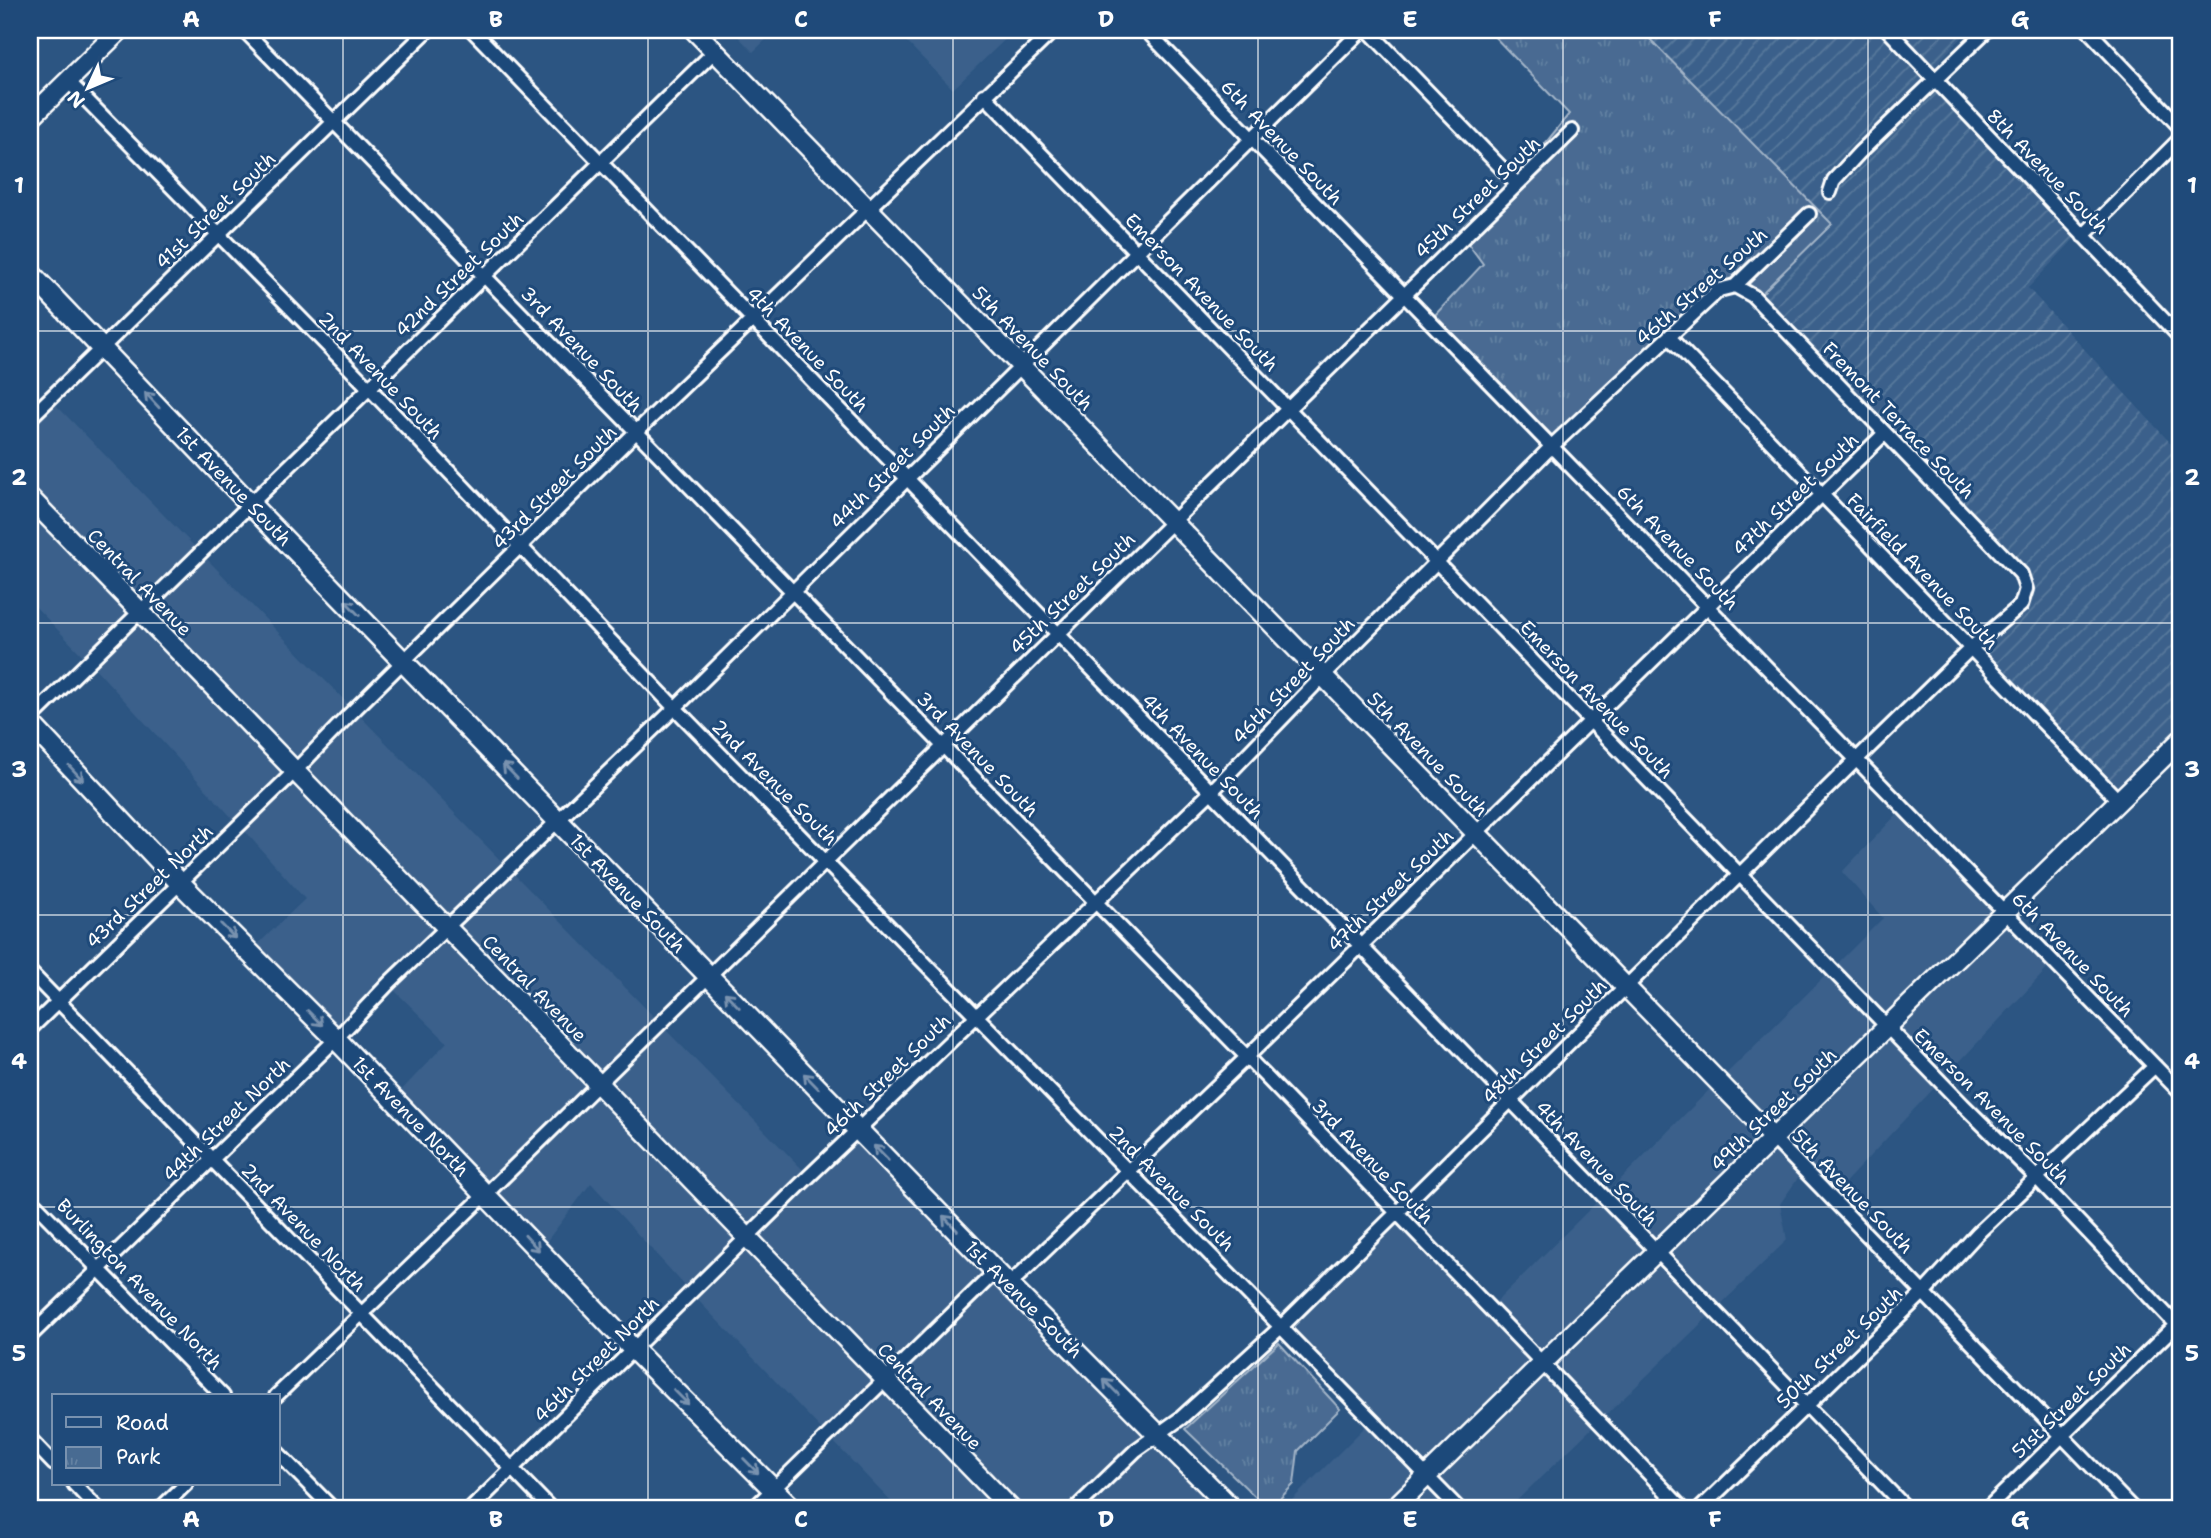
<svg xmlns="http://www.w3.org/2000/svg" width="2211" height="1538" font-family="'Shantell Sans',sans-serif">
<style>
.built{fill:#3b618b}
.industrial{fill:url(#industrial-furrows)}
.park{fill:url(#park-tufts);stroke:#a4b5c8;stroke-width:2}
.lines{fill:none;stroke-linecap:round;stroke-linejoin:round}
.street-casing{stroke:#fff;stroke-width:18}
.secondary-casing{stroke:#fff;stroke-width:23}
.primary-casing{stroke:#fff;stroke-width:24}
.street{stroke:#1f4a7a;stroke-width:12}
.secondary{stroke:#1f4a7a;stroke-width:18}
.primary{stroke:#1f4a7a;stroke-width:19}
.oneway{stroke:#7992af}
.grid{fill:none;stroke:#fff;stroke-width:2;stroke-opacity:0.55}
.labels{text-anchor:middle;stroke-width:6;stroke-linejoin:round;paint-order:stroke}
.street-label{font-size:19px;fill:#fff;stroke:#1f4a7a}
.neatline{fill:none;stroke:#fff;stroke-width:2.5}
.grid-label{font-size:23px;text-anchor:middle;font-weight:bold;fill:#fff}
</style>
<defs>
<pattern id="industrial-furrows" width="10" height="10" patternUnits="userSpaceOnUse" patternTransform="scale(1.75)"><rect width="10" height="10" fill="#3b618b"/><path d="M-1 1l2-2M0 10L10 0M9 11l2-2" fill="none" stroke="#58799c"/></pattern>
<pattern id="park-tufts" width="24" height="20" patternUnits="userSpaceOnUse" patternTransform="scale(1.75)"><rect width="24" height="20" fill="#486b92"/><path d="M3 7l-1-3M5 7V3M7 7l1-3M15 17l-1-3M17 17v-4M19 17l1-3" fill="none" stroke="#6381a2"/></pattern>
</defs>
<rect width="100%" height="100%" fill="#2c5582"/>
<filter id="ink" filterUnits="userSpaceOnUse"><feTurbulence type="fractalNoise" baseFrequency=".0143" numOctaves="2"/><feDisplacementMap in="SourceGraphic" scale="14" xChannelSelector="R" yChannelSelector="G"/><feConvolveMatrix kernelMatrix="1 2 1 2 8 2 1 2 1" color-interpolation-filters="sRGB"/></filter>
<g filter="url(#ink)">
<!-- built -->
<path class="built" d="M732,30H776L753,52Z
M895,30H1015L953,89Z
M54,403L197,549L141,604L30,489V426Z
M30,507L132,613L85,658L30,601Z
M205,557L350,706L295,763L149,612Z
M140,621L286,771L235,821L93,666Z
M358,714L504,864L447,920L303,771Z
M294,779L438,928L334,1028L254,948L305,899L243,829Z
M1899,812L1997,912L1888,1019L1836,965L1883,918L1842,872Z
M512,872L656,1019L598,1075L455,927Z
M2004,920L2049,967L1945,1077L1896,1027Z
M446,936L590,1084L487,1185L398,1094L447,1042L392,988Z
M1827,974L1879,1028L1773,1130L1722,1078Z
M663,1027L805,1172L747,1229L606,1083Z
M1887,1036L1936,1086L1836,1192L1781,1138Z
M1713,1086L1764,1139L1657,1243L1608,1192Z
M597,1092L738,1238L687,1288L591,1183L543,1246L494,1193Z
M858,1138L988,1271L886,1372L755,1237Z
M1772,1147L1800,1175L1780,1204L1787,1240L1719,1306L1665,1251Z
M1599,1200L1649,1252L1543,1355L1494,1304Z
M1396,1221L1534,1364L1427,1468L1291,1326Z
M746,1246L877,1381L824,1432L694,1296Z
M1656,1260L1710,1315L1603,1418L1551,1363Z
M996,1279L1150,1435L1093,1484L1068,1508H1019L894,1380Z
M1542,1372L1594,1426L1509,1508H1466L1435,1476Z
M885,1389L1001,1508H897L832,1440Z
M1368,1424L1418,1476L1386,1508H1284Z
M1158,1443L1222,1508H1084L1139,1455Z
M1426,1484L1449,1508H1402Z"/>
<!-- industrial -->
<path class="industrial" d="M1641,30H1879L1926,79L1828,179L1823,197L1834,199L1839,182L1934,87L2076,237L2028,288L2176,449L2181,444V732L2120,792L1982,646L2033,592V585L2031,584L2033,582L1760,295L1832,223Z
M1896,30H1969L1933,68L1935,71Z"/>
<!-- park -->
<path class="park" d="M1488,30H1641L1832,224L1760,295L1744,284L1817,214L1809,206L1735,278L1730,279L1553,437L1434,316L1483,264L1467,242L1580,130L1573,123L1523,171L1569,114Z
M1279,1343L1340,1409L1298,1451L1294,1484L1271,1508H1267L1185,1429Z"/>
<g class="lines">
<!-- street casing -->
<g class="street-casing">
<path id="street" d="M244,30L1247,1057L1682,1508
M472,30L1906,1508
M1146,30L2181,1093
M1368,30L1517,184
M1888,30L2181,338
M2088,30L2181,128
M68,81L369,388L675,708L1458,1508
M984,95L1963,1105L2036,1177L2181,1330
M1830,192L1834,180L1859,153L1987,30
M2083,236L2181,138
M1670,338L2119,801
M30,418L428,30
M30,719L715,51
M30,972L550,1508
M30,1029L295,771L349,715L636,432L1054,30
M1773,1138L2132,1508
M30,1199L223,1396
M1009,1285L1247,1057L1885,433
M30,1336L336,1039L389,983L675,708L1362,30
M276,1396L486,1194L1572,131
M30,1439L54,1464
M278,1453L332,1508
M74,1484L97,1508
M161,1508L186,1484
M472,1508L801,1184L1211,792L1323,676L1553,445L1719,290L1735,286L1809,214
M754,1508L996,1271
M1076,1508L1136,1450L1181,1418L1282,1326L1857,759L1971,648L2021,605L2026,589L2021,574L1753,296L1735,286
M1701,1508L1923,1293L1978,1233L2155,1066
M1988,1508L2181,1320"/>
</g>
<!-- secondary casing -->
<g class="secondary-casing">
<path id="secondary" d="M694,30L1773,1138
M30,118L120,30
M30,498L1010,1508
M1394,1508L2181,740"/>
</g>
<!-- primary casing -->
<g class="primary-casing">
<path id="primary" d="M30,273L249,503L1009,1285L1231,1508
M30,723L180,883L336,1039L634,1350L792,1508"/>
</g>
<!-- street -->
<use href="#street" class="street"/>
<!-- secondary -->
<use href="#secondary" class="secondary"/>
<!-- primary -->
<use href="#primary" class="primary"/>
</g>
<!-- one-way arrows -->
<defs><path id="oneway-shaft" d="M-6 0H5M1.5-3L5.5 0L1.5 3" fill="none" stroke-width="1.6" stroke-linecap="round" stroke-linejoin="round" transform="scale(1.75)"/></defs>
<g class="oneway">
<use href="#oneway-shaft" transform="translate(152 400) rotate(-133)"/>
<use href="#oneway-shaft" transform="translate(352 608) rotate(-134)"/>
<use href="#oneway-shaft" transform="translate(510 771) rotate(-134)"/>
<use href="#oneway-shaft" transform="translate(76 773) rotate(47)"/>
<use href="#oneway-shaft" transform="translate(228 931) rotate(45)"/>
<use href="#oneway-shaft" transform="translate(732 1000) rotate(-134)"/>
<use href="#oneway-shaft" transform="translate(315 1018) rotate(45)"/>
<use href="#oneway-shaft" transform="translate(811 1081) rotate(-134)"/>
<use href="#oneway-shaft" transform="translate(881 1153) rotate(-134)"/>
<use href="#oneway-shaft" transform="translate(950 1223) rotate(-134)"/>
<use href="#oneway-shaft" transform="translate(532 1243) rotate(47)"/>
<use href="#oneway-shaft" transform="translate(1111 1387) rotate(-135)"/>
<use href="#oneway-shaft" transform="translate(681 1397) rotate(45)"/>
<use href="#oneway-shaft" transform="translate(751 1466) rotate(45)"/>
</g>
</g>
<!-- grid -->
<path class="grid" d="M343,30V1508M648,30V1508M953,30V1508M1258,30V1508M1563,30V1508M1868,30V1508M30,331H2181M30,623H2181M30,915H2181M30,1207H2181"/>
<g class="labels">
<!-- street labels -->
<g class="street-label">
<text transform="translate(1282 142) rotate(46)" y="7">6th Avenue South</text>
<text transform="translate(2048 171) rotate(46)" y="7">8th Avenue South</text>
<text transform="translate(1477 197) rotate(-44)" y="7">45th Street South</text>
<text transform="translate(215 210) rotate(-44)" y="7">41st Street South</text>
<text transform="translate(459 274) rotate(-44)" y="7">42nd Street South</text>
<text transform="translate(1701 286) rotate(-41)" y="7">46th Street South</text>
<text transform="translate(1202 292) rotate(46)" y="7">Emerson Avenue South</text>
<text transform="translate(1033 348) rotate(46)" y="7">5th Avenue South</text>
<text transform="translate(582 349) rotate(46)" y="7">3rd Avenue South</text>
<text transform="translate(808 349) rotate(46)" y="7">4th Avenue South</text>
<text transform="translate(381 375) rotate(46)" y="7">2nd Avenue South</text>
<text transform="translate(1899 420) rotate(46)" y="7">Fremont Terrace South</text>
<text transform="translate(892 466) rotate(-45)" y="7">44th Street South</text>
<text transform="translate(234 486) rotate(46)" y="7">1st Avenue South</text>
<text transform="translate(554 487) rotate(-45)" y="7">43rd Street South</text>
<text transform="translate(1795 494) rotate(-44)" y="7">47th Street South</text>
<text transform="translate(1678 547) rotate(46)" y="7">6th Avenue South</text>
<text transform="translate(1923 571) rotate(46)" y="7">Fairfield Avenue South</text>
<text transform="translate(140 582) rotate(46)" y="7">Central Avenue</text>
<text transform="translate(1072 593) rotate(-44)" y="7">45th Street South</text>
<text transform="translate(1293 680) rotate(-46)" y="7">46th Street South</text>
<text transform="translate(1597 699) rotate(46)" y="7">Emerson Avenue South</text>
<text transform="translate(978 754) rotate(46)" y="7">3rd Avenue South</text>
<text transform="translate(1428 754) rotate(46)" y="7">5th Avenue South</text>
<text transform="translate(1203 756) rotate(46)" y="7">4th Avenue South</text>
<text transform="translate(775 782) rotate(45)" y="7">2nd Avenue South</text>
<text transform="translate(149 886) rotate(-44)" y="7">43rd Street North</text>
<text transform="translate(1390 890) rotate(-44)" y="7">47th Street South</text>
<text transform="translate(628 893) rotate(46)" y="7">1st Avenue South</text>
<text transform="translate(2073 954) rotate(46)" y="7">6th Avenue South</text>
<text transform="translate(535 988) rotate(46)" y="7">Central Avenue</text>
<text transform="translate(1544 1041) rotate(-45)" y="7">48th Street South</text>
<text transform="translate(887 1075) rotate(-44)" y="7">46th Street South</text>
<text transform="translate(1992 1106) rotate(45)" y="7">Emerson Avenue South</text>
<text transform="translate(1773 1109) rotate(-44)" y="7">49th Street South</text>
<text transform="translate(411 1116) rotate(46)" y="7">1st Avenue North</text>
<text transform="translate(226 1119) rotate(-44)" y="7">44th Street North</text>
<text transform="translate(1373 1161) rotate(46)" y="7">3rd Avenue South</text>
<text transform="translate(1597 1163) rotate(46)" y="7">4th Avenue South</text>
<text transform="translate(1172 1188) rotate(45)" y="7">2nd Avenue South</text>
<text transform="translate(1853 1191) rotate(46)" y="7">5th Avenue South</text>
<text transform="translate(304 1227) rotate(46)" y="7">2nd Avenue North</text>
<text transform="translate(140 1284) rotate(46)" y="7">Burlington Avenue North</text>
<text transform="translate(1024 1299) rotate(45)" y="7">1st Avenue South</text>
<text transform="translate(1839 1347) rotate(-44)" y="7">50th Street South</text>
<text transform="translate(596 1359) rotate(-45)" y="7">46th Street North</text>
<text transform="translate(930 1396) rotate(46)" y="7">Central Avenue</text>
<text transform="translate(2071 1400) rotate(-44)" y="7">51st Street South</text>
</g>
</g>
<!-- margin -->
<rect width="2211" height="1538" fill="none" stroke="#1f4a7a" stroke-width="77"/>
<!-- legend -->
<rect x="52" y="1394" width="228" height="91" fill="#1f4a7a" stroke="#7992af" stroke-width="2"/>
<rect x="66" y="1417" width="35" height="10" fill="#1f4a7a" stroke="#7992af" stroke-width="2"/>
<text x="116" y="1430" font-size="21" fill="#ffffff">Road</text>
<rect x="66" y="1447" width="35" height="21" fill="url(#park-tufts)" stroke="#7992af" stroke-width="2"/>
<text x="116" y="1464" font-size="21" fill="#ffffff">Park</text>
<!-- north arrow -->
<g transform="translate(88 88) rotate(226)" stroke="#1f4a7a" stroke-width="5" paint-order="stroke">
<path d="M0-5L12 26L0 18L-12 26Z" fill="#ffffff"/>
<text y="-10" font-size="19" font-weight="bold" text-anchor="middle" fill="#ffffff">N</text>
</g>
<rect x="38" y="38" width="2134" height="1462" class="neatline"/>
<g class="grid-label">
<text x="191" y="27">A</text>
<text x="496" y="27">B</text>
<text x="801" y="27">C</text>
<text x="1106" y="27">D</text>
<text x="1410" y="27">E</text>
<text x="1715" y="27">F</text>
<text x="2020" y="27">G</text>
<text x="19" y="193">1</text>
<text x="2192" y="193">1</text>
<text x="19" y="485">2</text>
<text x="2192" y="485">2</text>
<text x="19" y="777">3</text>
<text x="2192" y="777">3</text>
<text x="19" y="1069">4</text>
<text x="2192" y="1069">4</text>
<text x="19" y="1361">5</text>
<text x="2192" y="1361">5</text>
<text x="191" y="1527">A</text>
<text x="496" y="1527">B</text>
<text x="801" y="1527">C</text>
<text x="1106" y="1527">D</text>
<text x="1410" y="1527">E</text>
<text x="1715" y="1527">F</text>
<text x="2020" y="1527">G</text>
</g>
</svg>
